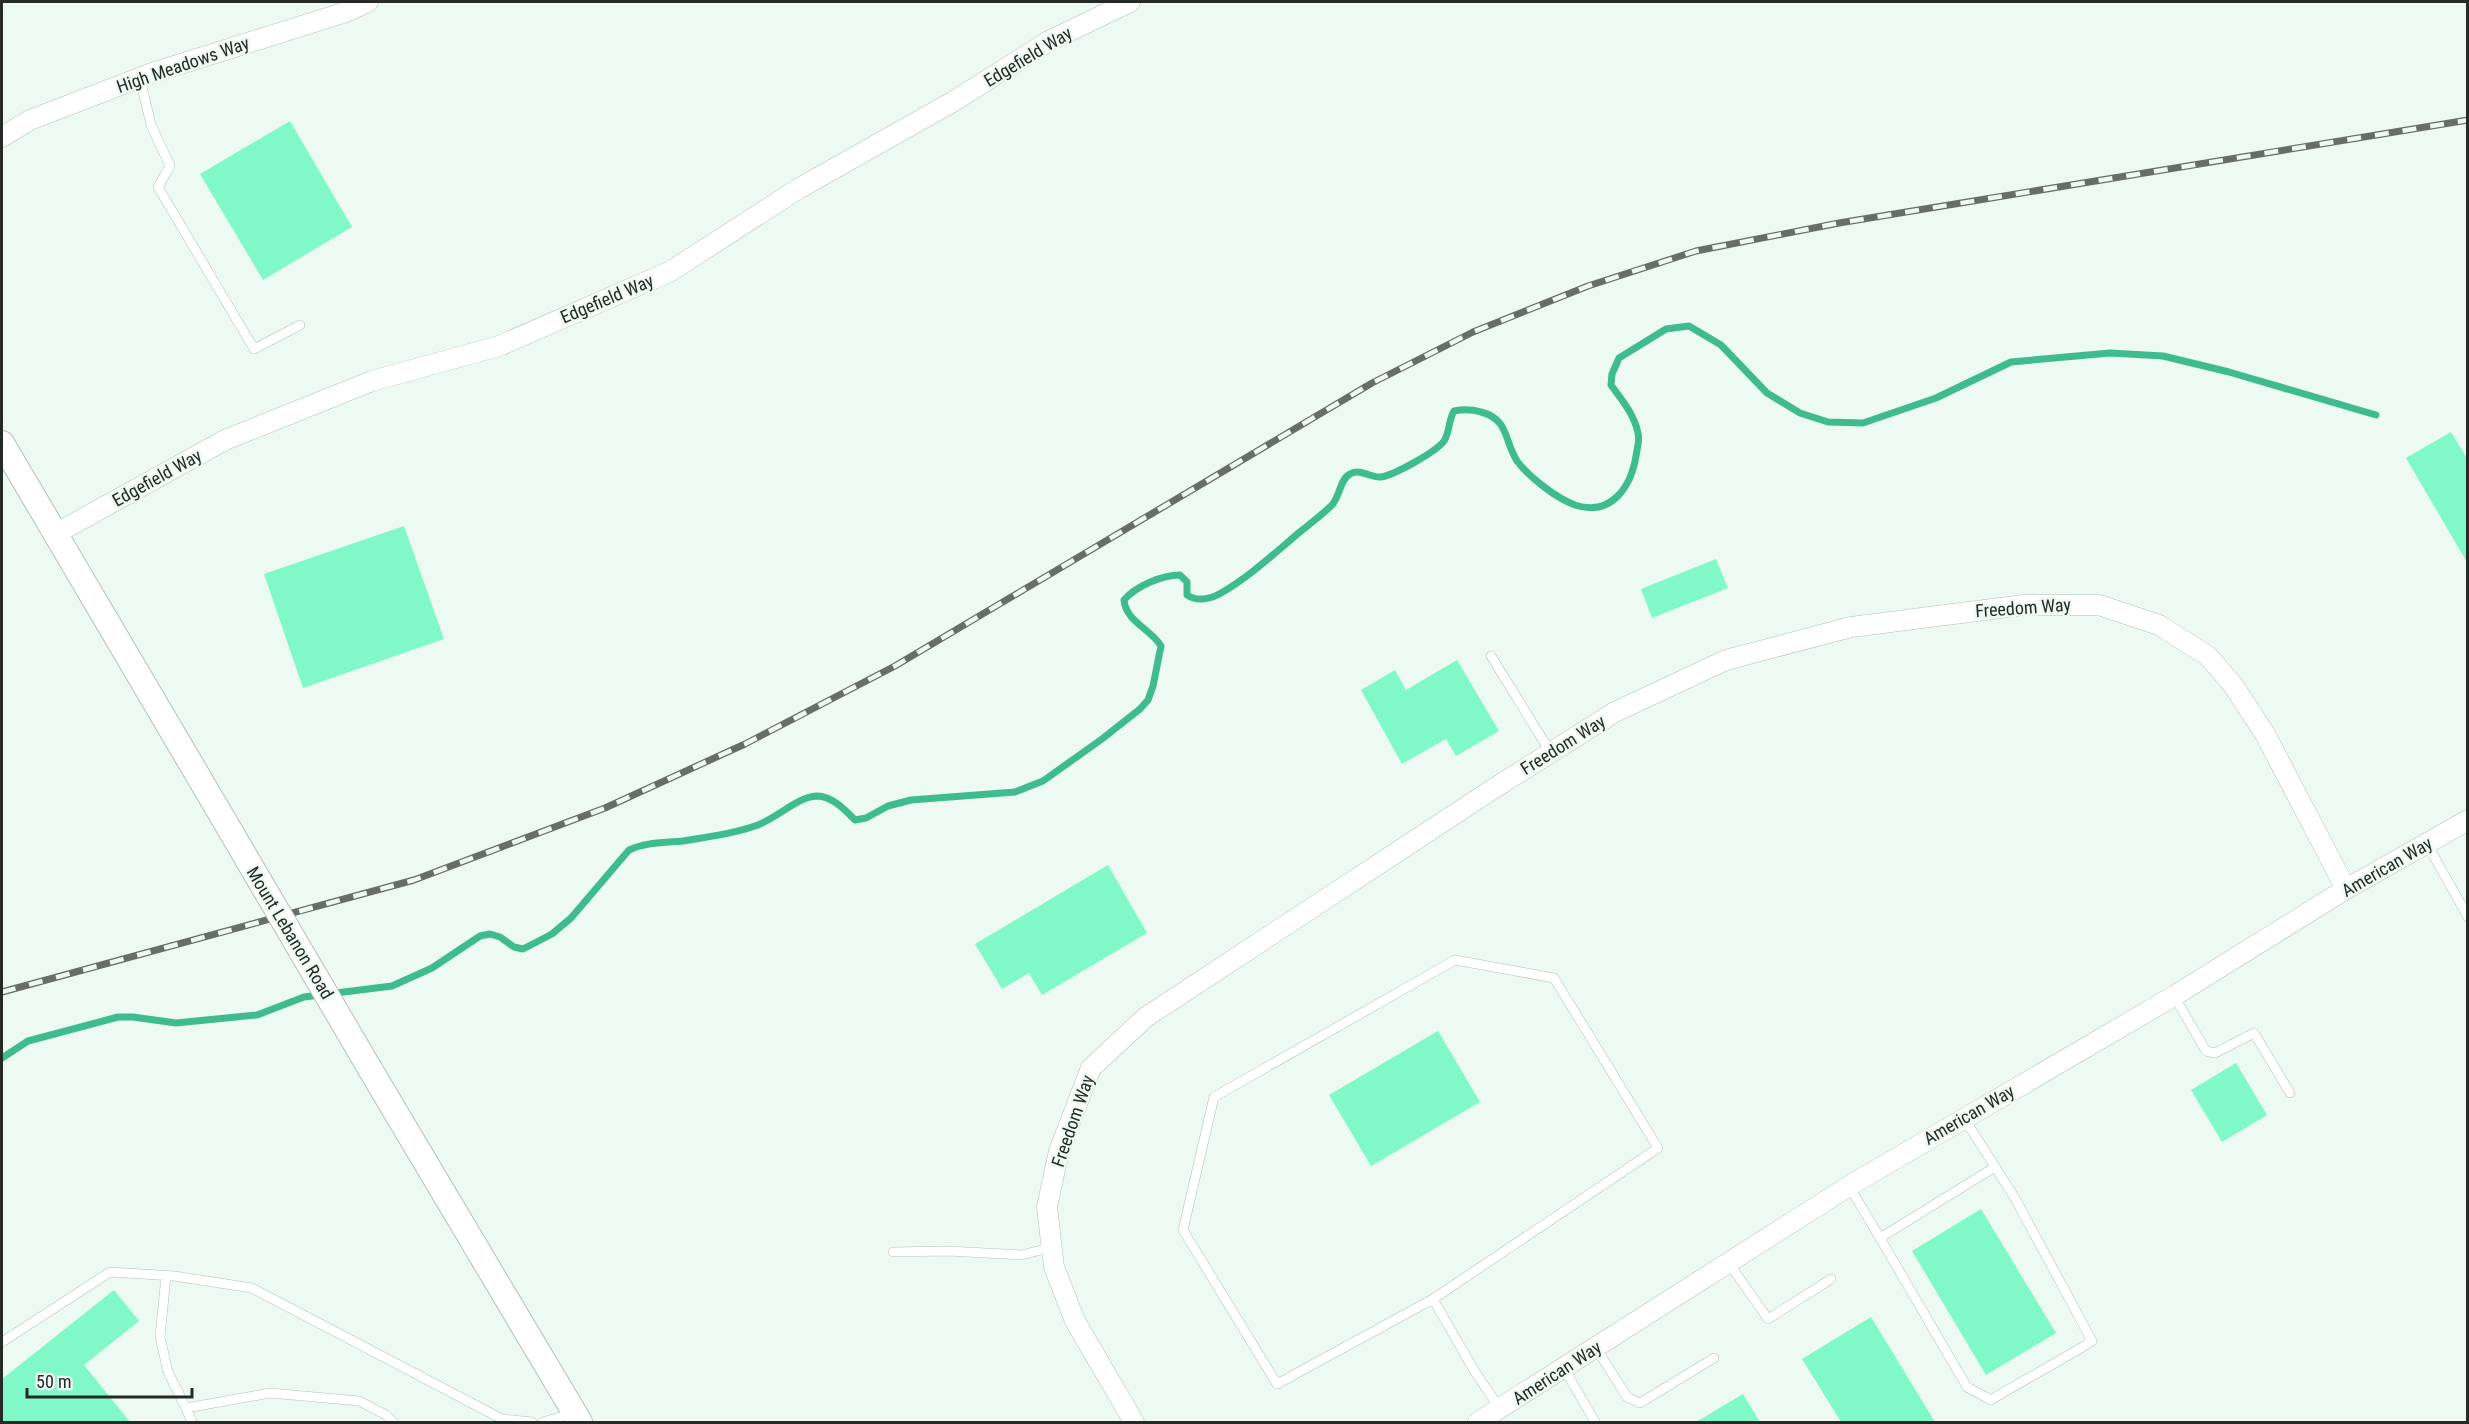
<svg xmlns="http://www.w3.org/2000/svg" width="2469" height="1424" font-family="'Roboto Condensed',sans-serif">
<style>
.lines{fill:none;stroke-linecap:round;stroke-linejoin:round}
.stream{stroke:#3fbc8f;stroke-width:7}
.building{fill:#80f8c8}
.service-casing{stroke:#b4c0ba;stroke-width:10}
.minor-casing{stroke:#b4c0ba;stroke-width:21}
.tertiary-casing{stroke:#b4c0ba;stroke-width:26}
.service{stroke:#fff;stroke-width:9}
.minor{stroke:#fff;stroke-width:20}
.tertiary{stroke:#fff;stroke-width:24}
.rail-casing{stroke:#676e6a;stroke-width:7}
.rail{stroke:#edf9f3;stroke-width:4.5;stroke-dasharray:14;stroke-linecap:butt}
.tertiary-bridge-casing{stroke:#b4c0ba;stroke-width:26;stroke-linecap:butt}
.tertiary-bridge{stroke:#fff;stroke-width:24}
.labels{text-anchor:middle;stroke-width:5;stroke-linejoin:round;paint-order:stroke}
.street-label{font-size:18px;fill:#252a27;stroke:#edf9f3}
</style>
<rect width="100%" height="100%" fill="#edf9f3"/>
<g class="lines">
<!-- stream -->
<path class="stream" d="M2,1058L28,1041L118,1017H133L176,1023L257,1015L304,997L392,986L432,968L480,936L490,934L500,937L514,947L523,949L552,934L571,918L629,850C646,842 664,843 683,841C706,837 733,834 755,826C777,819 796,797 817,796C832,796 845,810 855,820L866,818L888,806L911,800L1015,792L1043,781L1102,739L1140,709L1148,700L1153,686L1161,646C1151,629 1126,622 1124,600C1136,586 1162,575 1180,575L1187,582V595C1197,602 1211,599 1221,593C1248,578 1276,552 1301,531C1311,523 1323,514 1332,505C1340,496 1340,479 1350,474C1361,468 1370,478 1381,477C1394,475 1436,452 1444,441C1450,432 1448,421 1454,411C1464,409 1471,409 1481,412C1509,419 1504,441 1517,461C1529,477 1556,498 1575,505C1611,517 1631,487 1636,456C1637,449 1640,440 1638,433C1634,414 1622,400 1611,385L1612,374L1619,358L1666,329L1689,326L1721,345L1767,393L1800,413L1828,422L1863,423L1936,398L2011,362L2110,353L2163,356L2229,372L2376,415"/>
</g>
<!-- building -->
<path class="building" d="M290,121L352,227L263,280L200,174Z
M2451,432L2468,460V564L2406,458Z
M404,526L444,639L303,688L264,574Z
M1716,559L1728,588L1652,618L1641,589Z
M1457,660L1499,731L1456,756L1446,739L1402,764L1361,690L1395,670L1406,690Z
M1108,865L1147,933L1042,995L1029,973L1002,989L975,944Z
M1438,1031L1480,1102L1371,1166L1329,1095Z
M2236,1063L2267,1115L2222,1142L2191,1090Z
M1981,1209L2056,1333L1986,1375L1912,1251Z
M114,1290L139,1321L84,1365L130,1422H2V1379Z
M1871,1317L1935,1422H1841L1802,1359Z
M1743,1394L1760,1422H1696Z"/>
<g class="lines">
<!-- service casing -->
<g class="service-casing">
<path id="service" d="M140,78L151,125L170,166L158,187L254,349L300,325
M1491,656L1551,753
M2427,844L2468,917
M2174,996L2206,1051L2215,1053L2254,1033L2290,1093
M1849,1186L1880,1238L1995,1167
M1880,1238L1967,1387L1991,1400C2025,1379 2059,1362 2092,1341L2016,1200L1964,1118
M893,1252L948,1251L1022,1255L1052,1247
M1728,1262L1768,1319L1831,1279
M166,1276L160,1337L168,1372L186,1408
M1433,1299L1658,1148L1554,978L1455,960L1214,1097L1183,1230L1277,1384L1433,1299L1475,1372L1501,1410
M2,1342L110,1272L174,1276L252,1288L502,1419L532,1422
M1596,1348L1627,1397L1640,1403L1714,1358
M1564,1368L1595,1422
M192,1422L186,1408L270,1393L359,1401L386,1415L393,1422
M543,1422L574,1413"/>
</g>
<!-- minor casing -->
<g class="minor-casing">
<path id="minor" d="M2,137L30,120L152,73L346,12L368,2
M55,534L225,440L372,381L499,346L671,271L798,189L954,101L1049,41L1130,2
M1134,1422L1075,1321L1054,1267L1047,1207L1059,1151L1091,1068L1146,1017L1493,789L1615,712L1726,660L1851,627L2024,605H2099L2159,625L2208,656L2233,685L2265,734L2346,889
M1478,1422L1849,1186L2174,996L2346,889L2468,820"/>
</g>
<!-- tertiary casing -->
<g class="tertiary-casing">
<path id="tertiary" d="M2,443L217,808
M370,1069L580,1422"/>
</g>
<!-- service -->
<use href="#service" class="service"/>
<!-- minor -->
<use href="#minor" class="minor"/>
<!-- tertiary -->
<use href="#tertiary" class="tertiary"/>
<!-- rail casing -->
<g class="rail-casing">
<path id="rail" d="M2,992L414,880L605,808L745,744L895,666L1372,383L1473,332L1588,286L1696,251L1839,223L2468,120"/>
</g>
<!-- rail -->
<use href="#rail" class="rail"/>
<!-- tertiary-bridge casing -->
<g class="tertiary-bridge-casing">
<path id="tertiary-bridge" d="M217,808L370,1069"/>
</g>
<!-- tertiary-bridge -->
<use href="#tertiary-bridge" class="tertiary-bridge"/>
</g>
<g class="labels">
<!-- street labels -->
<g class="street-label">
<text transform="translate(1028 57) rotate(-31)" y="6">Edgefield Way</text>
<text transform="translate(183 65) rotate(-19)" y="6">High Meadows Way</text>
<text transform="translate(607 299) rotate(-23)" y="6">Edgefield Way</text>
<text transform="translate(157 478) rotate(-29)" y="6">Edgefield Way</text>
<text transform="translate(2023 608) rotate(-4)" y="6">Freedom Way</text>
<text transform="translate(1563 745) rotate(-32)" y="6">Freedom Way</text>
<text transform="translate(2387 867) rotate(-30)" y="6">American Way</text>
<text transform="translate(290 933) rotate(59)" y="6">Mount Lebanon Road</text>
<text transform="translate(1969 1115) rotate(-30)" y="6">American Way</text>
<text transform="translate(1073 1121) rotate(-71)" y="6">Freedom Way</text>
<text transform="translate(1557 1373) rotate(-33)" y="6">American Way</text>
</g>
</g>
<!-- border -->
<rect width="2469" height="1424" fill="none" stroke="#252a27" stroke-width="6"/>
<!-- scale -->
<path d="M27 1388v9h165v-9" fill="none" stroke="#252a27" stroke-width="3"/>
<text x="36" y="1388" font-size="18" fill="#252a27" stroke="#edf9f3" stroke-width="4.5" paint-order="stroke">50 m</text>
</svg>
